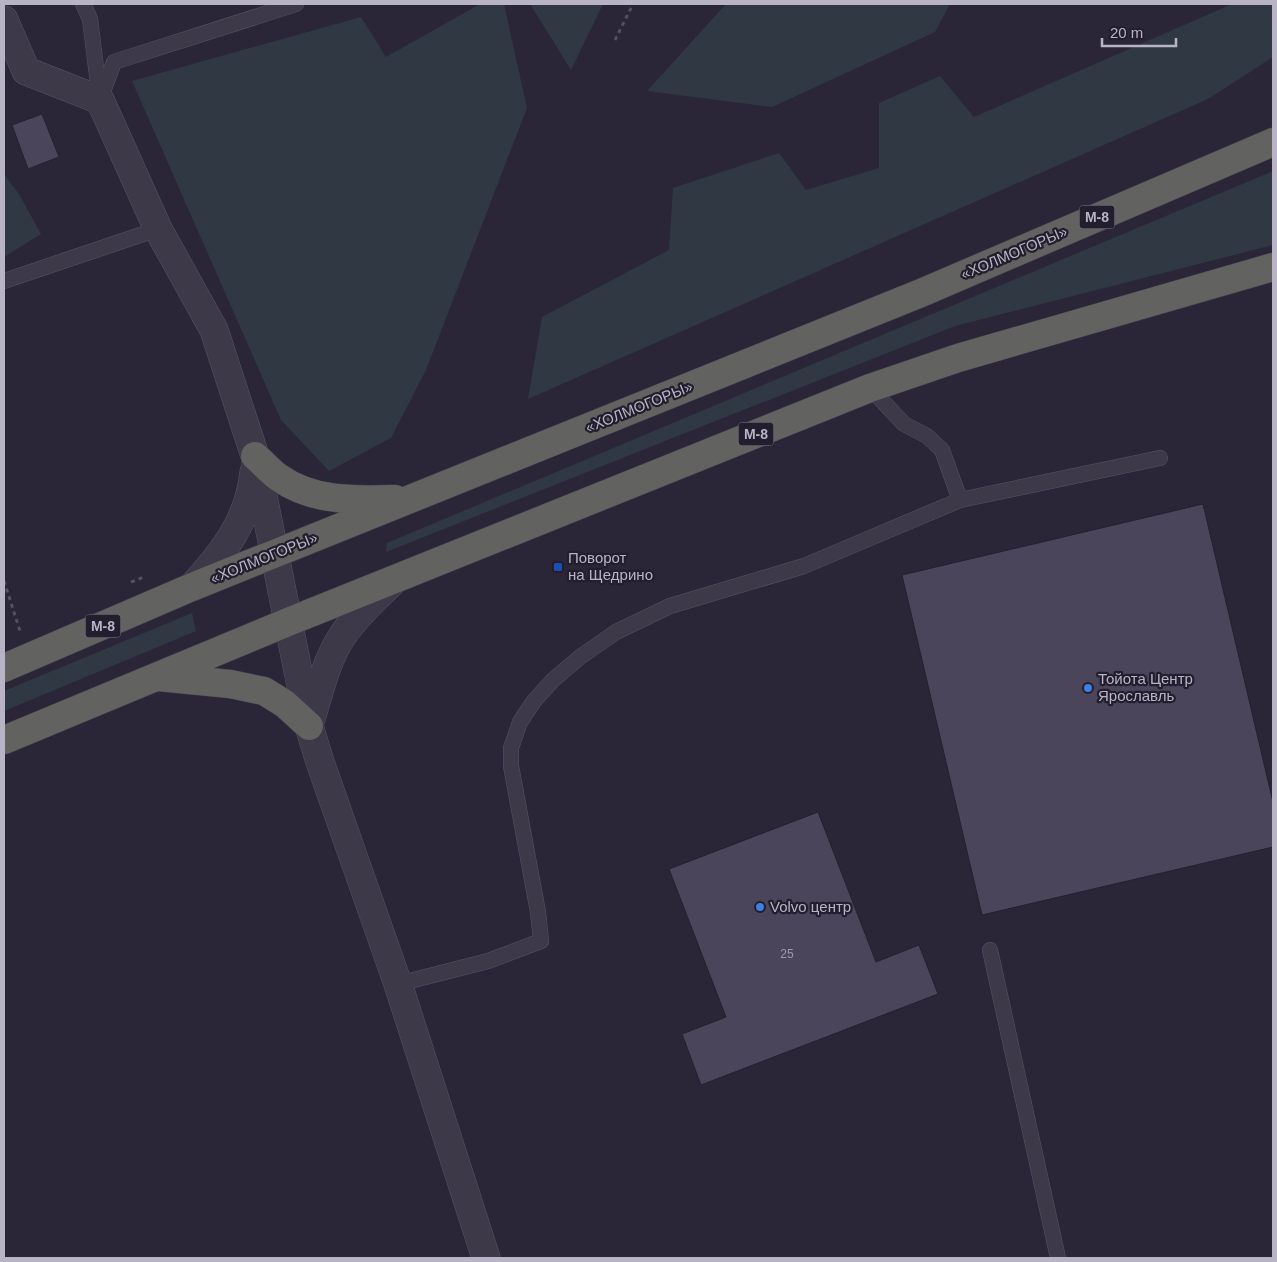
<svg xmlns="http://www.w3.org/2000/svg" width="1277" height="1262" font-family="Helvetica,sans-serif">
<style>
.green{fill:#303843}
.building{fill:#4a455a;stroke:#242030}
.lines{fill:none;stroke-linecap:round;stroke-linejoin:round}
.service-casing{stroke:#585464;stroke-width:16}
.minor-casing{stroke:#585464;stroke-width:29}
.trunk-casing{stroke:#454151;stroke-width:29}
.path{stroke:#4f5260;stroke-width:3;stroke-dasharray:4 4;stroke-linecap:butt}
.service{stroke:#3d3949;stroke-width:15}
.minor{stroke:#3d3949;stroke-width:28}
.trunk{stroke:#626260;stroke-width:28}
.transit-dot{fill:#1a4fb4;stroke:#221e2e;stroke-width:2}
.shop-dot{fill:#3f7fe0;stroke:#221e2e;stroke-width:2}
.labels{text-anchor:middle;stroke-width:4.5;stroke-linejoin:round;paint-order:stroke}
.number-label{font-size:12px;fill:#9d98aa}
.shield{fill:#221e2e;stroke:#8c8798;stroke-width:1}
.shield-label{font-size:14px;font-weight:bold;fill:#b9b4c5}
.street-label{font-size:15px;fill:#b9b4c5;stroke:#221e2e}
.poi-label{font-size:15px;fill:#b9b4c5;stroke:#221e2e;text-anchor:start}
</style>
<rect width="100%" height="100%" fill="#2a2638"/>
<!-- green -->
<path class="green" d="M480,4H504L527,108L426,370L391,438L329,471L281,420L132,81L361,17L386,57Z
M530,4H603L571,70Z
M726,4H950L935,32L772,107L647,91Z
M1232,4H1273V57L1208,99L528,399L542,317L669,250L673,188L779,153L806,190L879,168V103L940,76L974,117Z
M1273,171V245L955,326L386,552L387,543Z
M4,174L19,194L41,234L4,257Z
M192,613L196,631L4,711V691Z"/>
<!-- building -->
<path class="building" d="M42,114L59,157L28,169L12,125Z
M1203,504L1273,802V847L982,915L902,575Z
M818,812L876,962L919,945L938,994L701,1085L682,1034L726,1017L669,869Z"/>
<g class="lines">
<!-- service casing -->
<g class="service-casing">
<path id="service" d="M83,4L90,19L100,100L114,62L296,4
M4,281L158,229
M870,388L904,424L927,436L942,450L960,500
M990,950L1058,1258
M398,984L488,961L541,941L538,912L511,766V748L520,722L534,701L553,680L580,657L616,632L670,606L804,566L960,500L1160,458"/>
</g>
<!-- minor casing -->
<g class="minor-casing">
<path id="minor" d="M4,20L26,71L100,100L158,229L214,330L255,456L309,726L320,762L398,984L486,1258
M192,587C224,552 249,520 254,472
M309,725C319,695 325,661 343,635C357,614 377,597 395,579"/>
</g>
<!-- trunk casing -->
<g class="trunk-casing">
<path id="trunk" d="M255,456C263,463 270,471 278,477C313,502 354,500 395,499
M4,668L192,587L921,293L1273,142
M158,677L230,684L264,691L285,704L309,726
M4,740L288,622L870,388L958,358L1273,267"/>
</g>
<!-- path -->
<path class="path" d="M615,40L633,4
M4,581L20,631L22,630
M131,582L144,577"/>
<!-- service -->
<use href="#service" class="service"/>
<!-- minor -->
<use href="#minor" class="minor"/>
<!-- trunk -->
<use href="#trunk" class="trunk"/>
</g>
<!-- markers -->
<rect class="transit-dot" x="553" y="562" width="10" height="10" rx="2.5"/>
<g class="shop-dot">
<circle cx="1088" cy="688" r="5"/>
<circle cx="760" cy="907" r="5"/>
</g>
<g class="labels">
<!-- number labels -->
<g class="number-label">
<text x="787" y="958">25</text>
</g>
<!-- shield labels -->
<g class="shield">
<rect x="1079.5" y="205.5" width="35" height="23" rx="4"/>
<rect x="738.5" y="422.5" width="35" height="23" rx="4"/>
<rect x="85.5" y="614.5" width="35" height="23" rx="4"/>
</g>
<g class="shield-label">
<text x="1097" y="222">М-8</text>
<text x="756" y="439">М-8</text>
<text x="103" y="631">М-8</text>
</g>
<!-- street labels -->
<g class="street-label">
<text transform="translate(1014 253) rotate(-23)" y="5">«ХОЛМОГОРЫ»</text>
<text transform="translate(639 407) rotate(-22)" y="5">«ХОЛМОГОРЫ»</text>
<text transform="translate(264 558) rotate(-22)" y="5">«ХОЛМОГОРЫ»</text>
</g>
<!-- poi labels -->
<g class="poi-label">
<text x="568" y="563">Поворот<tspan x="568" dy="17">на Щедрино</tspan></text>
<text x="1098" y="684">Тойота Центр<tspan x="1098" dy="17">Ярославль</tspan></text>
<text x="770" y="912">Volvo центр</text>
</g>
</g>
<!-- border -->
<rect width="1277" height="1262" fill="none" stroke="#b9b4c5" stroke-width="10"/>
<!-- scale -->
<path d="M1102 38v8h74v-8" fill="none" stroke="#b9b4c5" stroke-width="2.5"/>
<text x="1110" y="38" font-size="15" fill="#b9b4c5" stroke="#221e2e" stroke-width="4" paint-order="stroke">20 m</text>
</svg>
